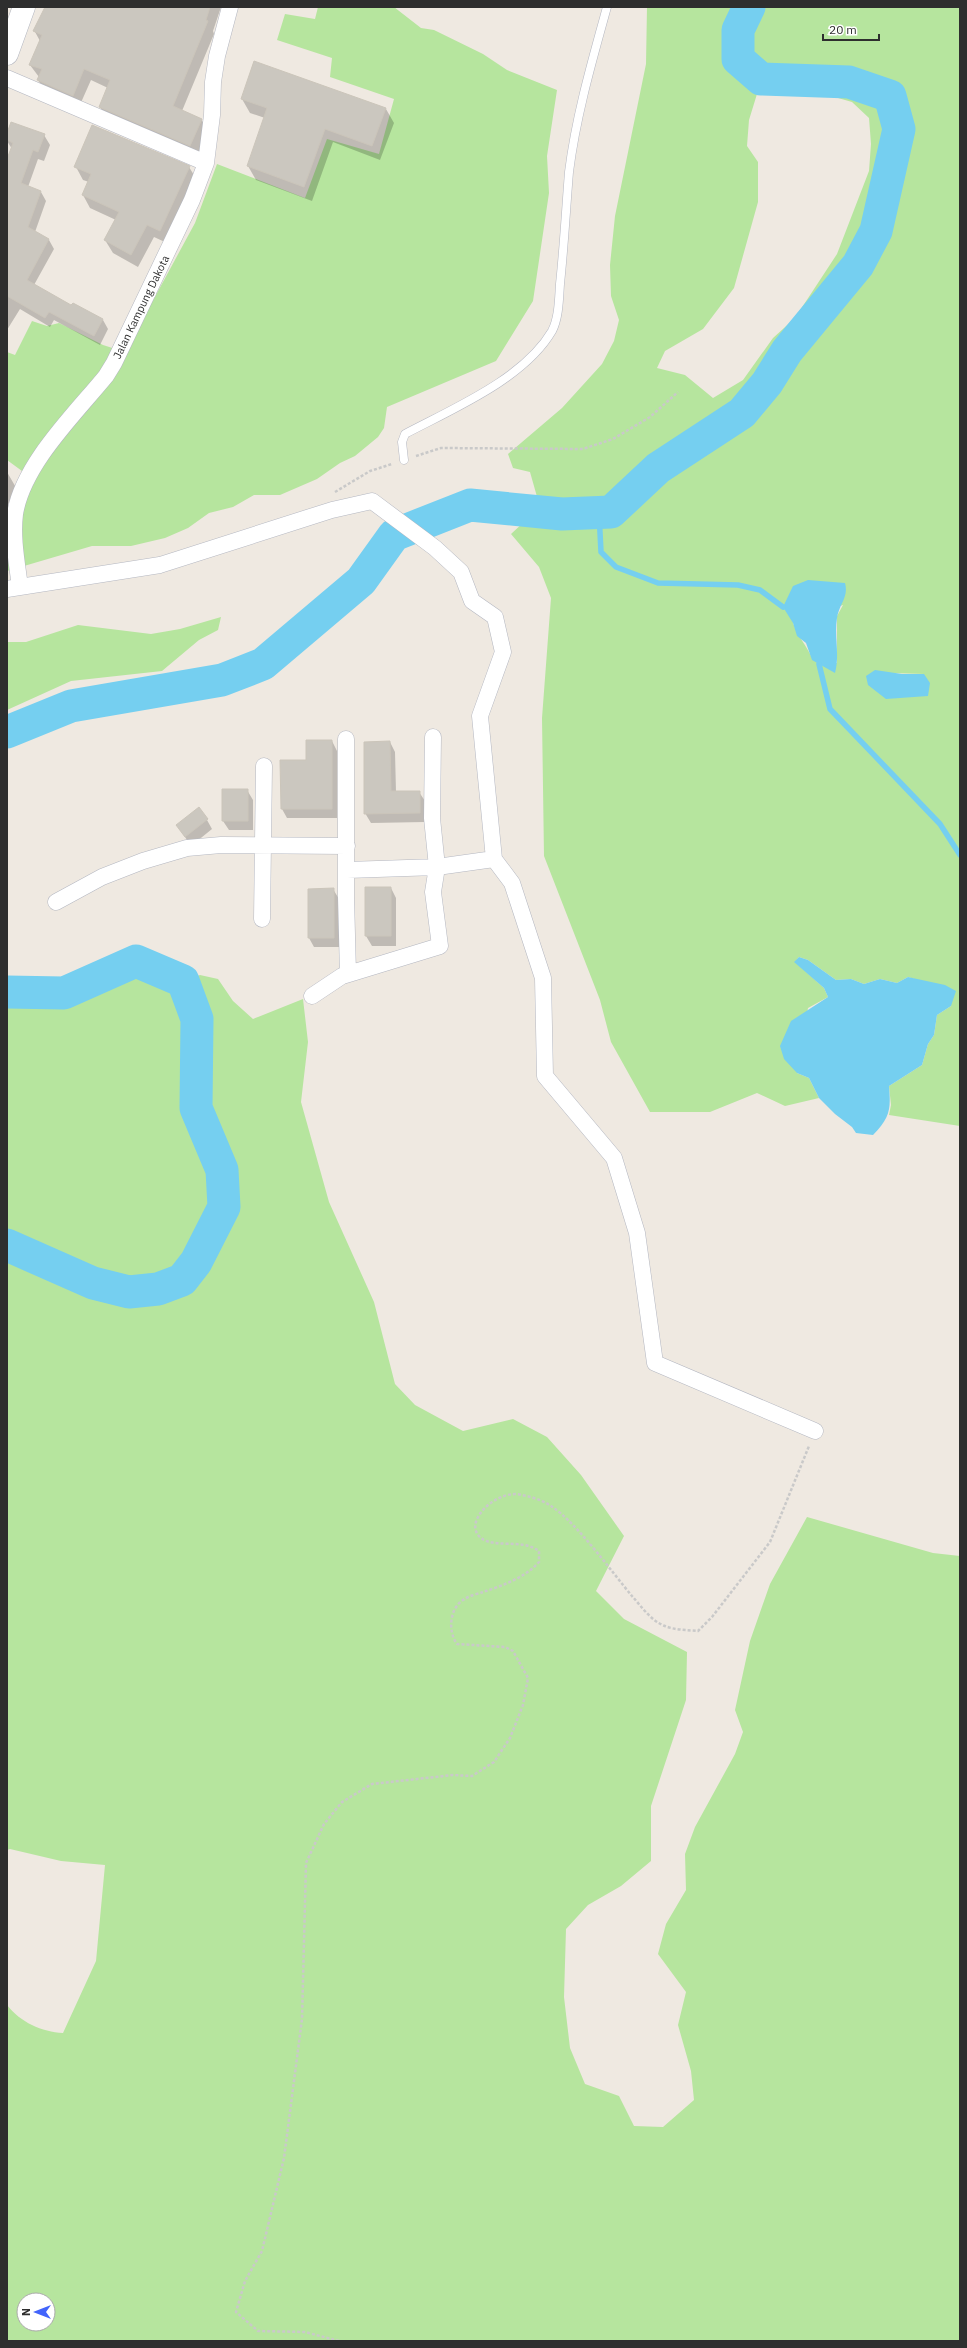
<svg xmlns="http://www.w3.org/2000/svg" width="967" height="2348" font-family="'IBM Plex Sans',sans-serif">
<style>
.green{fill:#b6e59e;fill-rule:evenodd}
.water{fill:#75cff0}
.shadow{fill:#0003}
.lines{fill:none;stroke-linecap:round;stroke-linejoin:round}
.stream{stroke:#75cff0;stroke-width:5.5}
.river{stroke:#75cff0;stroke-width:33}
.building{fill:#cbc7bf;stroke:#cbc5ba}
.lane-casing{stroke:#b4b7c1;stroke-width:9}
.street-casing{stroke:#b4b7c1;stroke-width:17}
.secondary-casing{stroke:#b4b7c1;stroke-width:23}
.path{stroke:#c9c9c9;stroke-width:2.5;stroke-dasharray:3 2;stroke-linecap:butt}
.lane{stroke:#fff;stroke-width:8}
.street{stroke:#fff;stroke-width:16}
.secondary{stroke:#fff;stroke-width:22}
.labels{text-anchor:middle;stroke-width:3;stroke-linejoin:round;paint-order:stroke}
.street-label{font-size:11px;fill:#2e2e2e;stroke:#fff}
</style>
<rect width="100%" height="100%" fill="#efe9e1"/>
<!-- green -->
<path class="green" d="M318,7H394L421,28L434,30L483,54L507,70L557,90L547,156L549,193L533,301L496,361L387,407L384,428L378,437L355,456L340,463L317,479L280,495H254L233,507L209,513L188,528L165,538L131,546H92L7,571V545L27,489L22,471L7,460V352L15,355L32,321L47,326L59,323L103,345L125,352L195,223L217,164L305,198L327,139L379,154L394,99L330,77L332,58L277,40L285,14L315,19Z
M647,7H960V1126L889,1115L891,1105L889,1086L922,1065L928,1044L934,1035L937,1015L951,1006L924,982L908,977L897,983L880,979L864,984L851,979L836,980L808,960L799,957L795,962L824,988L828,997L808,1008L797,1073L809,1078L819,1098L785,1106L757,1093L710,1112H650L611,1042L600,1000L544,856L542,718L551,598L539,567L511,534L525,521L545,525L530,472L513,468L508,454L562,408L602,364L614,341L619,320L611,296L610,265L615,216L646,64ZM788,89L824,94L852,102L869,118L871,144L869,171L837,254L795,318L773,338L743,380L713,398L685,375L657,368L665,351L703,329L734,288L758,202V162L747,146L749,120L757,94ZM843,605L837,616V663L813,660C807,646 798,637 793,623ZM889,673L924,674L914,696H902Z
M221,617L218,630L199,640L162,671L71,681L7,710V642H26L78,625L151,634L180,629Z
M141,972L171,986L200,975L218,979L233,1001L253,1019L303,999L308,1042L301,1102L329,1202L374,1302L395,1384L415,1405L463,1431L513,1419L547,1437L581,1475L624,1536L596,1591L624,1619L687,1652L686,1700L651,1806V1861L621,1886L588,1905L566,1929L564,1997L570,2048L585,2084L619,2096L634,2126L663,2127L694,2100L691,2071L678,2025L686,1992L658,1954L666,1924L686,1890L685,1854L695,1827L735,1754L743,1732L735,1710L750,1641L770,1584L807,1517L933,1553L960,1556V2341H7V2005C20,2022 42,2032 63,2033L96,1961L105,1865L61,1861L10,1849L7,1850V1000L34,1006L73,1000L105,983ZM24,2300H48V2324H24Z"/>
<!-- water -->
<path class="water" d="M808,580L845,583C849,597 839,604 837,618C834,637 840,654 835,673L812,660L806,643L797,636L793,623L783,607L793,586Z
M875,670L902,674H924L930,683L928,696L886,699L868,685L866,676Z
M799,957L808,960L836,980L851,979L864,984L880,979L897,983L908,977L945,985L956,991L951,1006L937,1015L934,1035L928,1044L922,1065L889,1086C891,1110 890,1117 873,1135L856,1133L852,1127L835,1114L819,1098L809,1078L797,1073L784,1059L780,1046L791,1021L828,997L824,988L794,962Z"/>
<!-- shadow -->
<path class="shadow" d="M46,7H221L213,31L214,34L182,111L201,119L208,131L197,157L107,119L100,107L108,88L91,80L79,107L45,92L38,80L39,77L30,65L40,41L34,30Z
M254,62L386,109L394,123L380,160L333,142L312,201L256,180L248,166L265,118L250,113L242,99Z
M44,135L50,145L44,161L38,159L28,187L41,192L46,201L35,232L49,240L54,249L34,285L72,307L103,320L108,329L100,345L54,320L50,327L20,309L7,330V162L12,149L7,141V136Z
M76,167H189L197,180L167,243L154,237L138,267L113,253L105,240L116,220L90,208L83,195L89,182L83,180Z
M7,472L18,491L9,504L7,502Z
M332,741L337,751V818H287L282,809L307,761Z
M390,742L395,752L396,792H419L425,801V822L371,823L365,813Z
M247,790L253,800V830H229L223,821Z
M207,820L212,829L191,846L177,825Z
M366,888H391L396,898V946H372L366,936Z
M333,889L339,899V947H314L309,938Z"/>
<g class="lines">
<!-- stream -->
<path class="stream" d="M599,513L601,552L616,567L658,583L738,585L760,590L783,607
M819,664L830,709L940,824L960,855"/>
<!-- river -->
<path class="river" d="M7,732L71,706L222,680L263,664L361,581L394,535L470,505L562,514L611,512L658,468L742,413L767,383L787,351L858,265L876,231L899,129L890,96L849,82L761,79L738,59V30L749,7
M7,992L64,993L136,961L183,981L197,1019L196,1108L222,1170L224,1207L196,1262L182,1280L158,1289L129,1292L93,1283L7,1245"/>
</g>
<!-- building -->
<path class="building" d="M45,7H210L206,20L208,21L173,106L202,119L190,146L99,107L110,80L84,69L73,96L37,80L42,69L29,65L42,35L33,31Z
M254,61L386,108L372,146L325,129L304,187L247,166L267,108L241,99Z
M11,122L45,134L38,152L33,150L21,183L41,191L28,227L49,239L27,280L71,305L73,303L103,319L94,336L49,312L45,318L7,296V159L13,143L7,140V133Z
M92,125L190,166L160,231L147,225L131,255L104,240L119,212L82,195L91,174L74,167Z
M306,740H332V809H281L280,760H306Z
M390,741L391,791H420V813L364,814V742Z
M222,789H248V821H222Z
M199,807L208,819L185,837L176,825Z
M365,887H391V936H365Z
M334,888V938H308V889Z"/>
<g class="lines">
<!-- lane casing -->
<g class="lane-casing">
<path id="lane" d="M404,460L402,442L405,434C452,409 524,379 552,331C559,318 559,298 560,284C564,246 566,209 569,172C576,116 592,61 607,7"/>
</g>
<!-- street casing -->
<g class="street-casing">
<path id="street" d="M7,78L206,163
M20,587C17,563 12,538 15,514C23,464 75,414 106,376L114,363L192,200L206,163L212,115L213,82L217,56L230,7
M7,589L160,565L332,510L372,501L435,548L461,572L472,601L495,617L503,652L480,716L494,859L512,883L543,978L545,1076L614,1158L637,1233L655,1363L815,1431
M346,739V897L348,974
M347,870L437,867L494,859
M56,902L102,877L143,861L187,848L221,845L347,846
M262,919L264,766
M312,996L342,976L440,946L433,892L437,867L432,818L433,737"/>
</g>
<!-- secondary casing -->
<g class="secondary-casing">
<path id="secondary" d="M7,54L24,7"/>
</g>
<!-- path -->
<path class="path" d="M416,456L441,448L583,449L613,439L650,417L678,392
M335,492L370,471L392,464
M339,2341L305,2332L258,2331L236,2312L245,2281L262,2251L284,2158L302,2019L306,1863L324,1824L342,1802L372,1784L453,1775L472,1776L494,1762L510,1738L523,1705L528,1678L513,1651L505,1647L457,1644C448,1632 449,1609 463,1600C468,1596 477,1594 483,1592C502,1586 526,1577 539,1562V1551C521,1538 496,1549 481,1538C461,1522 498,1488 522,1495C532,1497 542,1500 551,1506C577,1523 611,1571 632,1596C641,1606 651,1621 665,1626C674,1630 688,1630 698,1631L712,1617L770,1542L809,1446"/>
<!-- lane -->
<use href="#lane" class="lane"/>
<!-- street -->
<use href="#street" class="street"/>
<!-- secondary -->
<use href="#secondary" class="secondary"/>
</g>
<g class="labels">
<!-- street labels -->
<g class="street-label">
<text transform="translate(141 307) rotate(-64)" y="4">Jalan Kampung Dakota</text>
</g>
</g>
<!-- border -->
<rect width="967" height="2348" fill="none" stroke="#2e2e2e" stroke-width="16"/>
<!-- north arrow -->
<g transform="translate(36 2312) rotate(270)"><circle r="19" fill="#ffffff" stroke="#ababab"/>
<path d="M0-3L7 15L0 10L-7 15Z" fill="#4264fb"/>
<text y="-6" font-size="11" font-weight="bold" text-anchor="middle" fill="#2e2e2e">N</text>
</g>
<!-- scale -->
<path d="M823 34v6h56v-6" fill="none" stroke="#2e2e2e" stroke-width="2"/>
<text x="829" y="34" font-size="12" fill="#2e2e2e" stroke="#ffffff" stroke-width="3" paint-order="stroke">20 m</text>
</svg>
